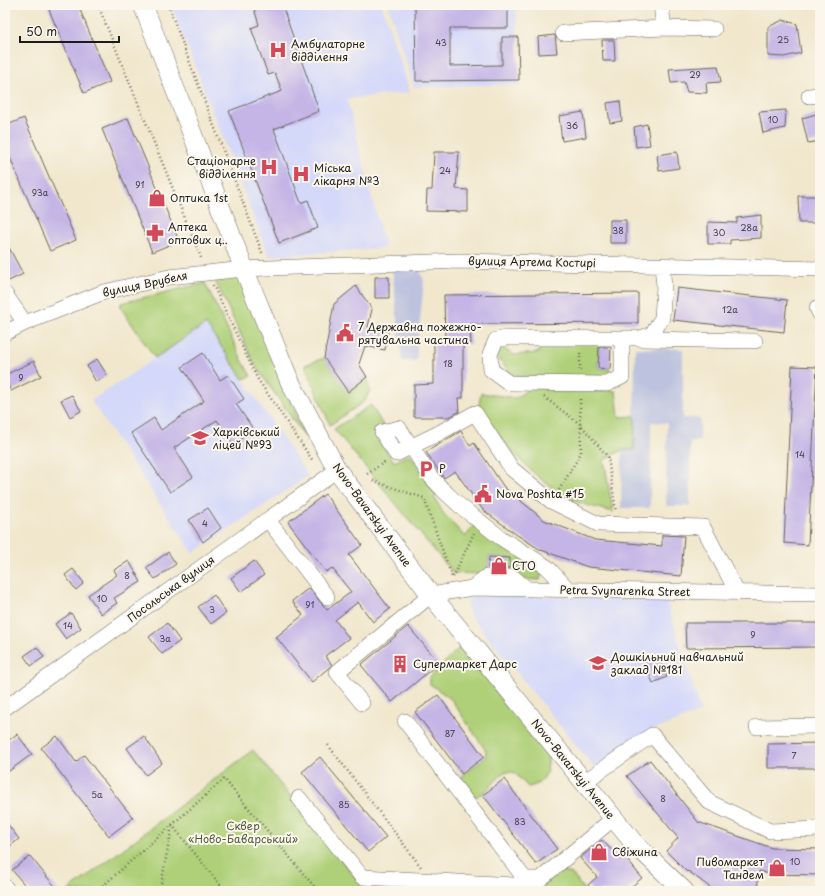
<svg xmlns="http://www.w3.org/2000/svg" width="825" height="896" font-family="'Playpen Sans',sans-serif">
<style>
.built{fill:#d4d8f9}
.industrial{fill:#bdc3de}
.green{fill:#afd078;stroke:#66764a}
.building{fill:#c4b5e6}
.lines{fill:none;stroke-linecap:round;stroke-linejoin:round}
.minor-casing{stroke:#67635a;stroke-width:16}
.major-casing{stroke:#67635a;stroke-width:20}
.path{stroke:#67635a;stroke-width:2.5;stroke-dasharray:1 3;stroke-linecap:butt}
.minor{stroke:#fff;stroke-width:15}
.major{stroke:#fff;stroke-width:19}
.labels{text-anchor:middle;stroke-width:4;stroke-linejoin:round;paint-order:stroke}
.number-label{font-size:9px;fill:#46424e}
.poi-label{font-size:11px;fill:#1c1c1c;stroke:#fbf7ec;text-anchor:start}
.street-label{font-size:11px;fill:#1c1c1c;stroke:#fbf7ec}
.park-label{font-size:11px;fill:#4f5b3c;stroke:#fbf7ec}
</style>
<rect width="100%" height="100%" fill="#fbf7ec"/>
<filter id="ink" filterUnits="userSpaceOnUse"><feTurbulence type="fractalNoise" baseFrequency=".025" numOctaves="2"/><feDisplacementMap in="SourceGraphic" scale="8" xChannelSelector="R" yChannelSelector="G"/><feConvolveMatrix kernelMatrix="1 2 1 2 8 2 1 2 1" color-interpolation-filters="sRGB"/></filter>
<filter id="wash" filterUnits="userSpaceOnUse"><feTurbulence type="fractalNoise" baseFrequency=".012" numOctaves="4" result="noise"/><feDisplacementMap in="SourceGraphic" scale="16" xChannelSelector="R" yChannelSelector="G"/><feGaussianBlur stdDeviation="0.9" result="paint"/><feColorMatrix in="noise" values="0 0 0 0 0 0 0 0 0 0 0 0 0 0 0 0 0 1.4 0 .05"/><feComposite in="paint" operator="in"/></filter>
<g filter="url(#wash)">
<rect width="100%" height="100%" fill="#f1e7cd"/>
<!-- built -->
<path class="built" d="M171,5H382L410,92L347,99L385,248L269,256Z
M388,5H516L519,84L414,87Z
M206,324L308,476L193,553L91,401Z
M474,595L666,600L701,712L651,731L596,770L470,615L467,606L468,600Z"/>
<!-- industrial -->
<path class="industrial" d="M415,267L420,271L424,281L416,361H402L392,268Z
M635,348L683,349V418H700V441H690V506H666L667,423L651,422L650,508H621L622,450L634,449Z"/>
<!-- green -->
<path class="green" d="M240,274L305,437L255,365L213,276Z
M205,283L243,362L251,376L243,379L206,324L155,358L121,308V303Z
M543,342H605L606,347L599,348L598,368L610,369V376L522,377L511,373L494,354L500,346L513,355L538,353Z
M324,358L348,391L367,377L370,390L365,401L330,425L305,365Z
M531,387L616,391L619,417L635,416L634,450H622L604,460L613,512C599,508 582,505 569,498C531,478 505,443 478,411L481,393L516,398Z
M371,405L384,427L373,430L394,462L410,454L437,494L434,497L443,513L465,537L476,524L542,571L540,580L520,579L511,575L510,558L489,557L488,574L453,573L334,429Z
M471,648L547,743C549,762 551,783 528,787L514,772H504L485,792L475,797L468,793L460,781L463,775L485,758L486,751L451,699L430,684V677L458,649Z
M253,750L366,891H68Z
M559,870L572,874L585,891H531Z"/>
<g id="blocks">
<!-- building -->
<path class="building" d="M47,5H78L110,82L84,93Z
M253,5H282L319,111L274,129L301,203L308,200L318,228L279,243L229,111L282,91L275,73L268,75L251,28L259,25Z
M415,5H508V28H450V66L502,65V37H518L519,80L416,81Z
M783,20L797,24L801,53L784,57L768,56V27Z
M555,35L557,53L539,54L538,37Z
M602,40H614L615,61H603Z
M718,66L721,82L706,83L707,93L687,92L684,82L671,83L669,69Z
M620,101L622,121L610,123L607,103Z
M786,110L785,128L763,133L759,112Z
M583,112L586,137L562,141L559,116Z
M820,113V141L808,143L802,118Z
M24,118L76,240L50,251L5,146V126Z
M128,118L179,241L152,252L102,129Z
M647,124L650,145L636,147L634,127Z
M434,152H459L456,189L468,190V212L426,211L427,190H432Z
M677,152L679,168L659,171L657,155Z
M798,196H817V223H799Z
M761,215V238L730,240V244H708V222L737,223V218Z
M610,220H626V243H610Z
M5,240L23,274L5,283Z
M375,277H389V298H375Z
M356,286L372,309L368,327L388,332L385,350L365,346L359,364L367,377L348,392L324,358L334,304Z
M677,288L787,300L784,332L673,320Z
M638,293V323L470,324L471,344H463V398H458L459,412L449,417H414V385L434,384V343H445L444,295Z
M599,347H611L610,369L598,368Z
M203,353L220,380L228,375L244,399L236,404L254,430L233,444L217,420L174,448L193,477L170,492L131,433L154,418L161,430L204,401L182,367Z
M97,359L107,375L96,382L87,366Z
M34,361L41,376L11,391L5,380V375Z
M792,366L817,367L808,545L784,543Z
M72,395L81,411L70,417L61,400Z
M461,431L470,446L474,443L504,487L544,520L595,540L662,546V535L684,536L681,576L588,567L541,550L517,535L483,510L455,471L444,478L426,452Z
M325,494L362,545L349,555L390,609L373,622L358,602L335,620L349,638L325,656L332,665L312,682L276,637L303,615L292,601L309,588L327,610L351,592L332,568L326,572L288,522Z
M208,508L221,528L203,542L189,520Z
M168,552L176,564L155,579L146,568Z
M489,557L510,558V568H488Z
M129,561L141,582L114,598L117,603L101,614L88,595L117,575L114,570Z
M254,561L264,575L241,592L231,578Z
M73,569L84,583L76,590L65,575Z
M214,595L226,613L211,624L198,607Z
M71,613L81,628L66,639L55,624Z
M167,623L180,641L162,654L149,637Z
M685,623H820V647L686,648Z
M408,626L439,663L392,702L361,665Z
M37,647L44,657L31,666L24,656Z
M658,656L667,677L653,683L644,662Z
M438,695L484,757L462,774L415,712Z
M17,734L32,754L5,774V743Z
M57,736L76,762L84,755L133,818L109,836L41,748Z
M144,736L162,763L146,775L127,748Z
M820,743V768H768V744Z
M320,757L386,837L368,852L302,772Z
M650,760L698,822L772,848L820,849V875L769,874L759,871L757,891H715L688,871L687,872L666,851L678,838L627,776Z
M504,779L557,849L536,864L483,795Z
M5,821L19,839L5,850Z
M602,840L620,859L624,856L642,878L626,891H592L588,885L597,877L580,858Z
M30,856L47,877L59,891H30L12,870Z"/>
</g>
</g>
<g filter="url(#ink)">
<use href="#blocks" fill-opacity="0" stroke="#67635a" stroke-width="1"/>
<g class="lines">
<!-- minor casing -->
<g class="minor-casing">
<path id="minor" d="M661,5L664,28
M563,33L664,28L714,29
M809,96L820,95
M5,294L25,323
M817,308L820,314
M5,333L25,323L104,292L169,277L244,269L459,261L820,269
M622,338V377L607,384L509,383L491,370L490,354L496,340L507,338H640L652,334L662,318L664,286L662,266
M642,339L755,341
M268,520L327,597
M472,588L486,577H513L527,589
M569,590L547,567L501,538L459,505L442,489L431,477L399,428L382,432L396,454L439,433L475,413L512,469L551,501L598,524L703,527L737,592
M362,703L337,672L431,595L472,588L820,594
M5,708L337,470
M405,721L525,879H539
M757,727L820,726
M584,782L652,735L709,802L770,831L820,829
M299,798L362,877L532,886L614,818
M5,887L8,891"/>
</g>
<!-- major casing -->
<g class="major-casing">
<path id="major" d="M143,5L244,269L290,382L337,470L431,595L634,843L684,891"/>
</g>
<!-- path -->
<path class="path" d="M98,5L202,260
M168,5L263,255
M213,285L257,378L313,461
M580,370V351
M544,397L580,424L608,457L616,512
M367,474L386,461
M373,481L424,498L452,577
M559,490L581,453L580,397
M453,577L474,533
M328,745L421,867
M172,825L225,891
M97,891L224,779L318,891
M160,891L172,825"/>
<!-- minor -->
<use href="#minor" class="minor"/>
<!-- major -->
<use href="#major" class="major"/>
</g>
</g>
<!-- icons -->
<defs>
<g id="hospital-bare" transform="scale(1.38)"><path d="M-5-5h3v3.5h4V-5h3V5h-3V1.5h-4V5h-3Z" fill="#d1495b" stroke="#fbf7ec" stroke-width="2.5" paint-order="stroke"/></g>
<g id="shop-bare" transform="scale(1.38)"><path d="M-5-2.5h2.3a2.7 3.5 0 0 1 5.4 0H5L5.5 6h-11ZM-1.5-2.5h3a1.5 2.3 0 0 0-3 0Z" fill="#d1495b" stroke="#fbf7ec" stroke-width="2.5" paint-order="stroke"/></g>
<g id="pharmacy-bare" transform="scale(1.38)"><path d="M-2-6h4v4h4v4h-4v4h-4v-4h-4v-4h4Z" fill="#d1495b" stroke="#fbf7ec" stroke-width="2.5" paint-order="stroke"/></g>
<g id="civic-bare" transform="scale(1.38)"><path d="M-.6-6.5H3V-4.5H.6V-3L4-1V1h2V6H-6V1h2V-1L-.6-3ZM-1.2 2.5V6h2.4V2.5Z" fill="#d1495b" stroke="#fbf7ec" stroke-width="2.5" paint-order="stroke"/></g>
<g id="school-bare" transform="scale(1.38)"><path d="M0-5L7-2L0 1L-7-2ZM-4 1L0 2.5L4 1V4Q0 6-4 4Z" fill="#d1495b" stroke="#fbf7ec" stroke-width="2.5" paint-order="stroke"/></g>
<g id="parking-bare" transform="scale(1.38)"><path d="M-3.5-5.5H1a3.5 3.5 0 0 1 0 7H-1V5.5H-3.5ZM-1-3.4V-.6H.8a1.4 1.4 0 0 0 0-2.8Z" fill="#d1495b" stroke="#fbf7ec" stroke-width="2.5" paint-order="stroke"/></g>
<g id="building-bare" transform="scale(1.38)"><path d="M-4-6H4V6H1V3H-1V6H-4ZM-2.5-4.3h1.7v1.8h-1.7ZM.8-4.3h1.7v1.8H.8ZM-2.5-1h1.7V.8h-1.7ZM.8-1h1.7V.8H.8Z" fill="#d1495b" stroke="#fbf7ec" stroke-width="2.5" paint-order="stroke"/></g>
</defs>
<g fill-rule="evenodd">
<use href="#hospital-bare" x="278" y="50"/>
<use href="#hospital-bare" x="269" y="167"/>
<use href="#hospital-bare" x="301" y="174"/>
<use href="#shop-bare" x="157" y="198"/>
<use href="#pharmacy-bare" x="155" y="233"/>
<use href="#civic-bare" x="345" y="333"/>
<use href="#school-bare" x="200" y="438"/>
<use href="#parking-bare" x="426" y="469"/>
<use href="#civic-bare" x="483" y="494"/>
<use href="#shop-bare" x="499" y="566"/>
<use href="#school-bare" x="598" y="663"/>
<use href="#building-bare" x="400" y="664"/>
<use href="#shop-bare" x="599" y="852"/>
<use href="#shop-bare" x="777" y="868"/>
</g>
<g class="labels">
<!-- number labels -->
<g class="number-label">
<text x="783" y="43">25</text>
<text x="441" y="46">43</text>
<text x="695" y="78">29</text>
<text x="773" y="123">10</text>
<text x="572" y="129">36</text>
<text x="445" y="174">24</text>
<text x="140" y="188">91</text>
<text x="40" y="196">93а</text>
<text x="749" y="231">28а</text>
<text x="618" y="234">38</text>
<text x="719" y="236">30</text>
<text x="730" y="313">12а</text>
<text x="448" y="367">18</text>
<text x="21" y="381">9</text>
<text x="800" y="458">14</text>
<text x="205" y="527">4</text>
<text x="127" y="579">8</text>
<text x="102" y="602">10</text>
<text x="310" y="608">91</text>
<text x="212" y="613">3</text>
<text x="68" y="629">14</text>
<text x="753" y="638">9</text>
<text x="165" y="642">3а</text>
<text x="450" y="737">87</text>
<text x="794" y="759">7</text>
<text x="97" y="798">5а</text>
<text x="663" y="802">8</text>
<text x="344" y="808">85</text>
<text x="520" y="825">83</text>
<text x="795" y="865">10</text>
</g>
<!-- poi labels -->
<g class="poi-label">
<text x="291" y="48">Амбулаторне<tspan x="291" dy="13">відділення</tspan></text>
<text x="256" y="165" text-anchor="end">Стаціонарне<tspan x="256" dy="13">відділення</tspan></text>
<text x="314" y="172">Міська<tspan x="314" dy="13">лікарня №3</tspan></text>
<text x="170" y="202">Оптика 1st</text>
<text x="168" y="231">Аптека<tspan x="168" dy="13">оптових ц‥</tspan></text>
<text x="358" y="331">7 Державна пожежно-<tspan x="358" dy="13">рятувальна частина</tspan></text>
<text x="213" y="436">Харківський<tspan x="213" dy="13">ліцей №93</tspan></text>
<text x="439" y="473">Р</text>
<text x="496" y="498">Nova Poshta #15</text>
<text x="512" y="570">СТО</text>
<text x="611" y="661">Дошкільний навчальний<tspan x="611" dy="13">заклад №181</tspan></text>
<text x="413" y="668">Супермаркет Дарс</text>
<text x="612" y="856">Свіжина</text>
<text x="764" y="866" text-anchor="end">Пивомаркет<tspan x="764" dy="13">Тандем</tspan></text>
</g>
<!-- street labels -->
<g class="street-label">
<text transform="translate(532 262) rotate(1)" y="4">вулиця Артема Костирі</text>
<text transform="translate(145 284) rotate(-12)" y="4">вулиця Врубеля</text>
<text transform="translate(372 515) rotate(54)" y="4">Novo-Bavarskyi Avenue</text>
<text transform="translate(171 589) rotate(-36)" y="4">Посольська вулиця</text>
<text transform="translate(625 591) rotate(1)" y="4">Petra Svynarenka Street</text>
<text transform="translate(573 769) rotate(51)" y="4">Novo-Bavarskyi Avenue</text>
</g>
<!-- park labels -->
<g class="park-label">
<text x="243" y="830">Сквер<tspan x="243" dy="13">«Ново-Баварський»</tspan></text>
</g>
</g>
<!-- margin -->
<rect width="825" height="896" fill="none" stroke="#fbf7ec" stroke-width="20"/>
<!-- scale -->
<path d="M20 36v6h99v-6" fill="none" stroke="#1c1c1c" stroke-width="2"/>
<text x="26" y="36" font-size="12" fill="#1c1c1c" stroke="#fbf7ec" stroke-width="3" paint-order="stroke">50 m</text>
</svg>
